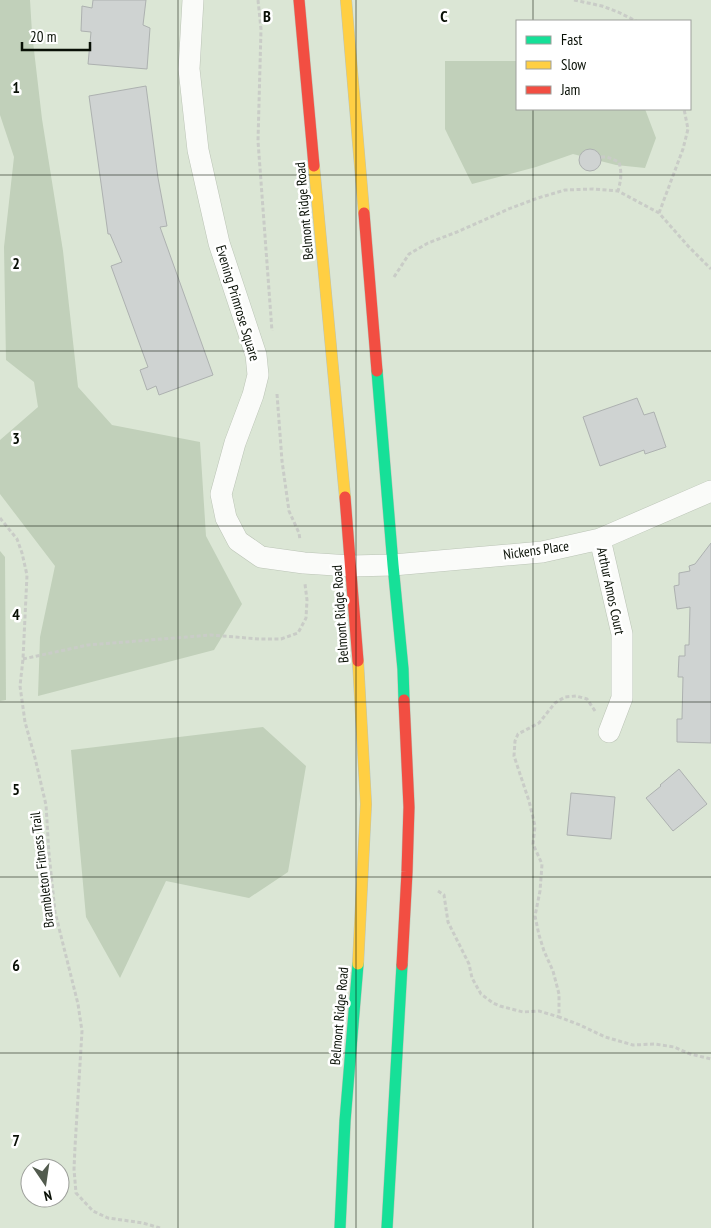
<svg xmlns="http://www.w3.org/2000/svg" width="711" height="1228" font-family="'PT Sans Narrow',sans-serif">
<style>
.green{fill:#c1d0ba}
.building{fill:#cfd3d2;stroke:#adb1b0}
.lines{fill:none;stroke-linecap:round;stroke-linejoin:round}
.street-casing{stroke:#bbc4b6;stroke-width:22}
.fast-casing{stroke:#bbc4b6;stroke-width:12}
.slow-casing{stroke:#bbc4b6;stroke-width:12}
.jam-casing{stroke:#bbc4b6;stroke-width:12}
.path{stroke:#c9ccc7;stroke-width:3;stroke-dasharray:4 2.5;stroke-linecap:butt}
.street{stroke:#fafbf9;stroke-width:21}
.fast{stroke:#16e098;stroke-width:11}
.slow{stroke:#ffcf43;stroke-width:11}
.jam{stroke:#f24e42;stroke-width:11}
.grid{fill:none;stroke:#091006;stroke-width:1;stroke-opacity:0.55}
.labels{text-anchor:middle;stroke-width:5;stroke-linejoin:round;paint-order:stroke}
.street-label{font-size:14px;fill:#091006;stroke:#fff}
.grid-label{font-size:16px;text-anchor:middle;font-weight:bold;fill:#091006;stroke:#fff;stroke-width:5;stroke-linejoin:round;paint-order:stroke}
</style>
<rect width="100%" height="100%" fill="#dbe6d5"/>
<!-- green -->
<path class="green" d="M0,0H30L32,33L42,119L63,251L78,387L112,425L200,442L206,536L242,604L214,650L38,696L40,637L55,566L0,494V440L38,407L34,382L6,360L4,247L14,157L0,115Z
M445,61H517V109H645L656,138L645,168L616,165L573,154L536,167L472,184L445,129Z
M0,551L5,557L6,700L0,701Z
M263,727L306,766L288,872L249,898L166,881L120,978L86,917L71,750Z"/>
<!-- building -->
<path class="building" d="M93,0H146L143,25L150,28L147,69L88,64L91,32L81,31L82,6L92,8Z
M146,86L158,178L167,226L160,227L213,375L159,395L156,386L147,390L140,370L148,367L111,266L122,262L110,234H108L89,96Z
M579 160a11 11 0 1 1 22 0a11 11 0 1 1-22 0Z
M637,398L644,415L654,412L666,447L645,454L644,450L600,466L583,417Z
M711,543V743L677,742V719H682L683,677H678L679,656H685V645H689L690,607L677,609L674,586L679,585V573L690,571L689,566L695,564Z
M679,769L707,804L673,831L646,798L661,786L660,785Z
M571,793L615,797L611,839L567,835Z"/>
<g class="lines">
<!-- street casing -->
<g class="street-casing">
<path id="street" d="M193,0L189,69L198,150L219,243L256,355L258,375L253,395L235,443L221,494L226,518L238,541L261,557L304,563L351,566L393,565L542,552L600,539L711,491
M600,539L622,634V698L609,732"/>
</g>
<!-- fast casing -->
<g class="fast-casing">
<path id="fast" d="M377,371L393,565L403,669L404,700
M340,1228L345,1121L358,964
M387,1228L402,965"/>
</g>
<!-- slow casing -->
<g class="slow-casing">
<path id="slow" d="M346,0L364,213
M314,166L345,497
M358,661L366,804L358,964"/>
</g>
<!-- jam casing -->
<g class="jam-casing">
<path id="jam" d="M299,0L314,166
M364,213L377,371
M345,497L358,661
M402,965L407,872L409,807L404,700"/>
</g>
<!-- path -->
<path class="path" d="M258,0L261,29L258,141L272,331
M574,0L602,6L618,12L636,21
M601,157H607L619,162C622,173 621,180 618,191
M659,213L683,149L688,129L684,109
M394,277L409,254L428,243L457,232L511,208L538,198L565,190L593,189L618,191L659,213L688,246L711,269
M277,394L282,461L289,511L299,533L300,540
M0,518L17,539L22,553L27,575L23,659L20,686L25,722L35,758L46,805L49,854L55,912L78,1004L82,1031L75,1147L74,1169L76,1193L93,1211L108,1218L143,1223L160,1228
M23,659L88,645L211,635L259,639H281L298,633L306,618L307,600L305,584
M595,711L587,699L576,696L565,697L555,703L539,723L518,734L515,741L514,756L529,801L535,826L533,844L542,864L540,891L535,916L539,935L544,951L553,971L559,994V1017L580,1025L605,1037L633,1045L655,1044L674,1047L690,1054L711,1059
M438,891L444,895L448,922L469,964L472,978L481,994L493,1003L500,1006L523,1012L539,1011L559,1017"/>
<!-- street -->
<use href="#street" class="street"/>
<!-- fast -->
<use href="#fast" class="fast"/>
<!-- slow -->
<use href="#slow" class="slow"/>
<!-- jam -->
<use href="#jam" class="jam"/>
</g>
<!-- grid -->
<path class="grid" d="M178,0V1228M356,0V1228M533,0V21M533,109V1228M0,175H711M0,351H711M0,526H711M0,702H711M0,877H711M0,1053H711"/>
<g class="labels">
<!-- street labels -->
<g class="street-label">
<text transform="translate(304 211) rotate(-95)" y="5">Belmont Ridge Road</text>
<text transform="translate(238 303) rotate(73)" y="5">Evening Primrose Square</text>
<text transform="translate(536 550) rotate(-8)" y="5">Nickens Place</text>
<text transform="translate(611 591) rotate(78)" y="5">Arthur Amos Court</text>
<text transform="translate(340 614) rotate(-94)" y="5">Belmont Ridge Road</text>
<text transform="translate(42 870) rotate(-97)" y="5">Brambleton Fitness Trail</text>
<text transform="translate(339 1016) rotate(-85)" y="5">Belmont Ridge Road</text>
</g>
</g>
<g class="grid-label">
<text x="267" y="22">B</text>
<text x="444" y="22">C</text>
<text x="16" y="93">1</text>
<text x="16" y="269">2</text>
<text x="16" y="444">3</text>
<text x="16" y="620">4</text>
<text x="16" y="795">5</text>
<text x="16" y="971">6</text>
<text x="16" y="1146">7</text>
</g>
<!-- legend -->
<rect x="516" y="20" width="175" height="90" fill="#ffffff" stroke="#9d9f9b"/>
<rect x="526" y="36" width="25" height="8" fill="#16e098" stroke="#9d9f9b"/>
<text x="561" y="45" font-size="15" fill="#091006">Fast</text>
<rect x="526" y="61" width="25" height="8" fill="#ffcf43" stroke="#9d9f9b"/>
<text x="561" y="70" font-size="15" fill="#091006">Slow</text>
<rect x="526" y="86" width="25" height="8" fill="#f24e42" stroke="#9d9f9b"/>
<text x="561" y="95" font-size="15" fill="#091006">Jam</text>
<!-- north arrow -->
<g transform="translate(45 1183) rotate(167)"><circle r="24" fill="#ffffff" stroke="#9d9f9b"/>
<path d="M0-4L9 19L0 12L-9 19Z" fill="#525b4e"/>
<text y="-8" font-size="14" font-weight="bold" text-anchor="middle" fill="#091006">N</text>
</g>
<!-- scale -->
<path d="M22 42v8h68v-8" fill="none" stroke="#091006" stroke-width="2.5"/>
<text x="30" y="42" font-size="15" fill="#091006" stroke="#ffffff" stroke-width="4" paint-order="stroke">20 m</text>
</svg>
